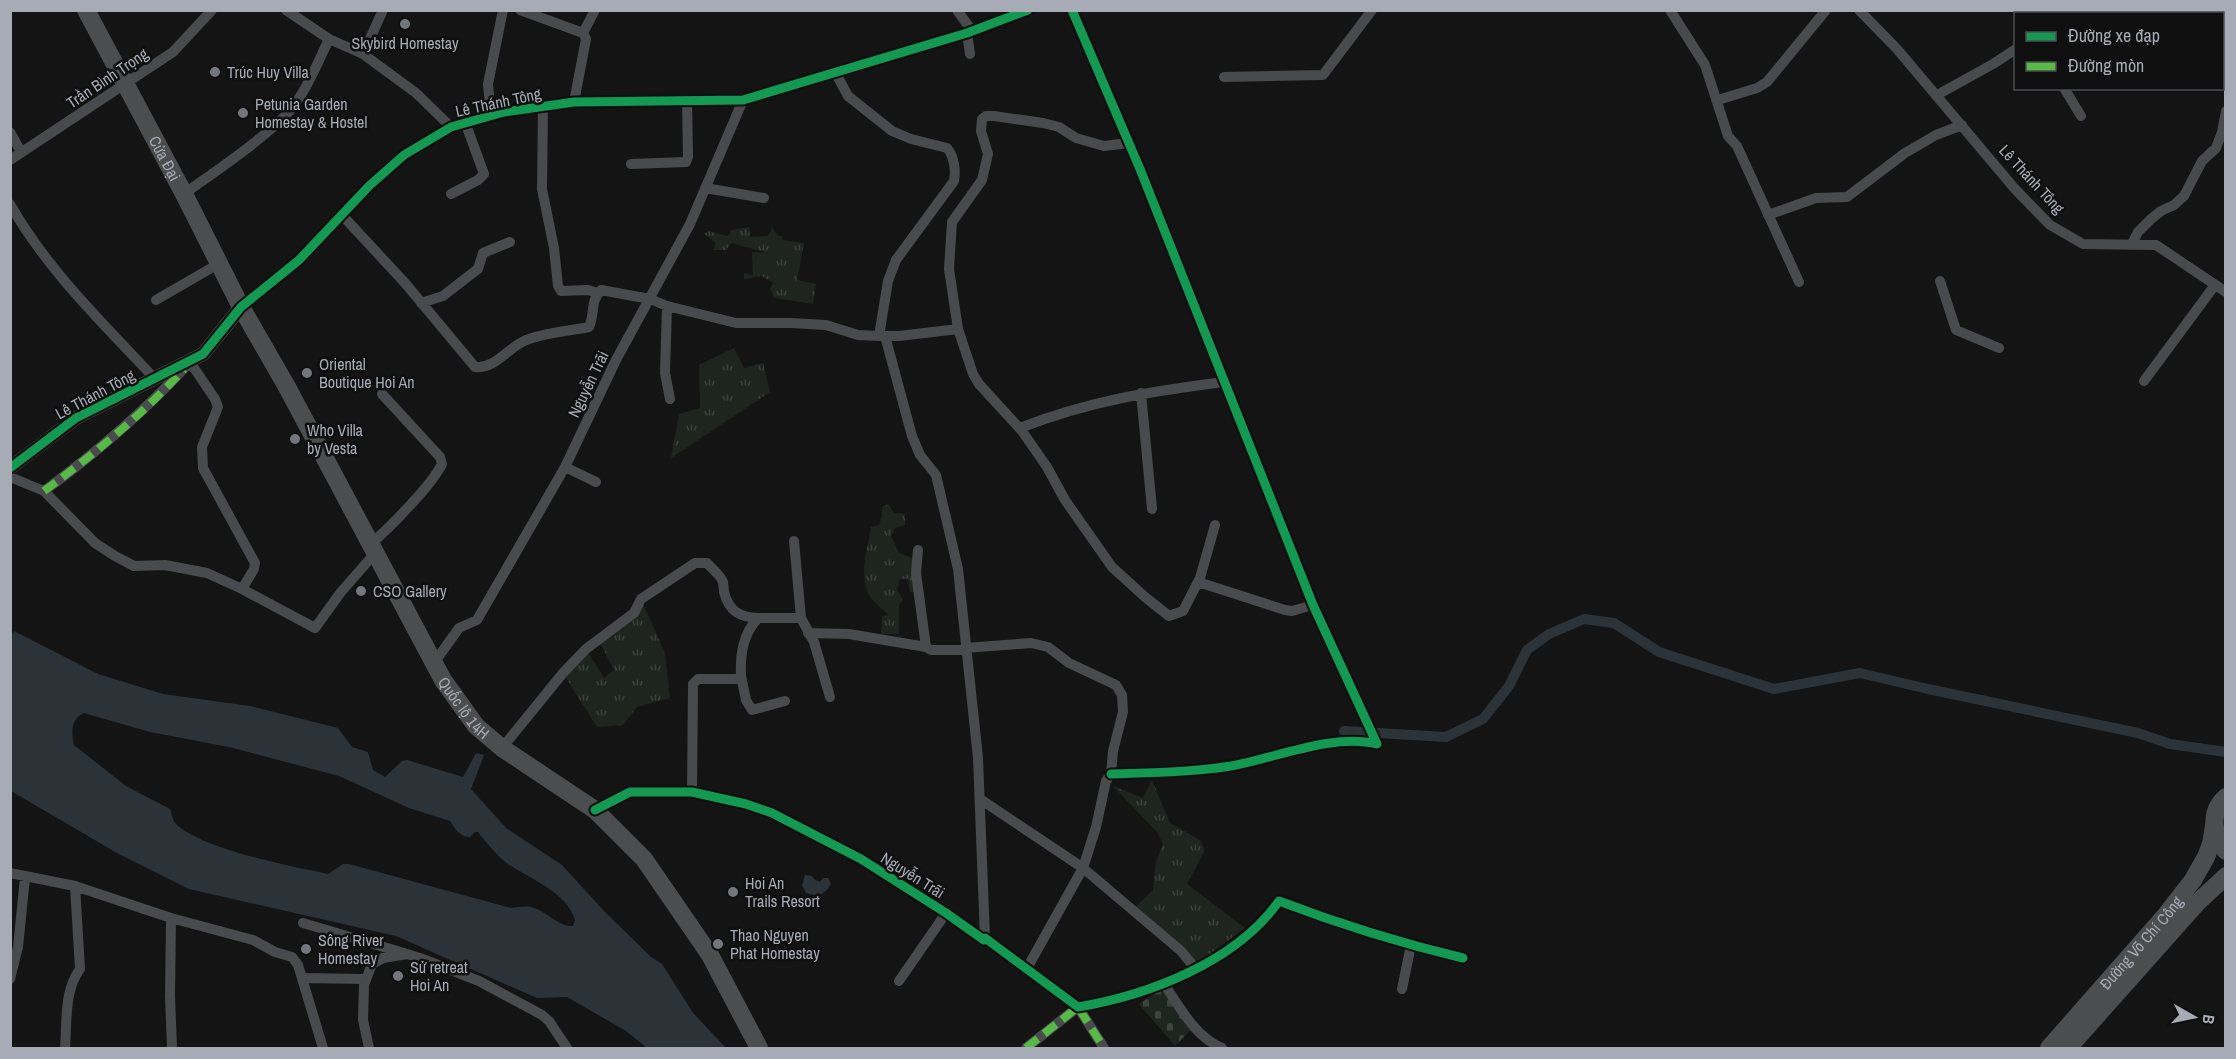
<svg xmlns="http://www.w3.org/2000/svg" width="2236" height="1059" font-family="'Archivo Narrow',sans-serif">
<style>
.grass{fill:url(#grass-tufts)}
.cemetery{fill:url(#cemetery-stones)}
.water{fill:#2b3339;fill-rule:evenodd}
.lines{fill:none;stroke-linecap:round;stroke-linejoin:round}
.canal{stroke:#2b3339;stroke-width:10}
.minor{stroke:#494a4d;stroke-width:10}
.tertiary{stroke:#494a4d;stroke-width:14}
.primary{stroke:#4b4d4f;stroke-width:18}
.quiet{stroke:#58b947;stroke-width:8;stroke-dasharray:15 8;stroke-linecap:butt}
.cycleway-casing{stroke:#0f0f10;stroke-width:13}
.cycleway{stroke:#139951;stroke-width:9}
.poi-dot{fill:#73767d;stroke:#0f0f10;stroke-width:2}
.labels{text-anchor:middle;stroke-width:5;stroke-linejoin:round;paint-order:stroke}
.poi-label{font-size:16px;fill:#a6abb5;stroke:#0f0f10;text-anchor:start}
.street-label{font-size:16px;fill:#a6abb5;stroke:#0f0f10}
</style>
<defs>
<pattern id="grass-tufts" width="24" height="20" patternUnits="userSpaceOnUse" patternTransform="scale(1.5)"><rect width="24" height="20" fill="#1e251f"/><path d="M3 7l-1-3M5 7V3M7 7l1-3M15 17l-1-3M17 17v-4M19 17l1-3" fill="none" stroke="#3c423d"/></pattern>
<pattern id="cemetery-stones" width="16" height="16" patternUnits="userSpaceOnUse" patternTransform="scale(1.5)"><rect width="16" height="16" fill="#1e251f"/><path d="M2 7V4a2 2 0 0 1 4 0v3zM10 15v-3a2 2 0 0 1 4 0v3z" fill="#3c423d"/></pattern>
</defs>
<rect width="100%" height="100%" fill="#141414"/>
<!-- grass -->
<path class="grass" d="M749,227L750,237L768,236L772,228L778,236H782V240L804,243L797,280L816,284L813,304L774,298L770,288L774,283L761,276L744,279V273L753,275L752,252L769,253L731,243L726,250H714L715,242L704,234L708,231L728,236L732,230Z
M734,348L744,368L763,363L770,392L671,458L679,414L700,408L699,365Z
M888,504L894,513L905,514V525L895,528L891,536L899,553L915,559L919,592H910L908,579H900L897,590L903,600L899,605V634H881L882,616L888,615C883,609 876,604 871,598C857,579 868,548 871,527L879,525L882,516V507Z
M641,599L665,653L670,698L637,707L623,725L597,727L563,673L586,649L604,678L614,670L598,639Z
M1152,780L1170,823L1200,840L1205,850L1187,884L1245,928L1195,965L1131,911L1153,890L1156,862L1163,844L1157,832L1113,786L1143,798Z"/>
<!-- cemetery -->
<path class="cemetery" d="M1162,988L1193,1028L1175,1046L1139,1004Z"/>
<!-- water -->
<path class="water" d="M14,631L98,674L163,694L250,706L338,728L352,747L368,752L373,770L385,777L402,761L407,760L463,777L476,753L484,755L471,789L506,828L562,865L604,911L651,957L662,964L693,1013L726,1048H647L626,1031L567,997L537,998L396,936L189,889L117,853L11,791L10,637ZM84,713L150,732L229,747L339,776L409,808L450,821C455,829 460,837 470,837L475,832H478C487,843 496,855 508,864C530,879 567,892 575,920L573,926C559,927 547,912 534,908C526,905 519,907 511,908L349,864H343L328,874C286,865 210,851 178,826C173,822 172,815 170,809L126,786L74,745C71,733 71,718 84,713Z
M805,875L812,876L815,880L820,882L823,878H828L831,884C825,895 817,897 806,893L802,885Z"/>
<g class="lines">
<!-- canal -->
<path class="canal" d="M1344,731L1446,737L1483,719L1509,686L1527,650L1549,634L1584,619L1614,623L1659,652L1774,689L1860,673L1928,689L2138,733L2170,744L2226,752"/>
<!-- minor -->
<path class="minor" d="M286,10L329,39L363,54L416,93L451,127
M520,10L583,33L586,39L574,102
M957,10L972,31
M1072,10L1140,169L1313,605L1377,744C1332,733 1276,758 1231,766C1191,772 1151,773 1111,774
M1670,10L1705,65L1728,136L1737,146L1799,282
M1859,10L1897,49L2015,189L2050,225L2083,244L2156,245L2226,292
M2053,14L2055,10
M583,33L595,10
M967,33L970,54
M363,54L383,10
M835,72L848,96L892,131L911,139L947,148C954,156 956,170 954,181L896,260L888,281L879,336
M1224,77L1323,75L1372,10
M2064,88L2081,116
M1937,95L1993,64L2016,49
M1718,100L1757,88L1767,82L1826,10
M543,106L542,189L554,248L558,286L561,291L588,290L598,293
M491,116L488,84L503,10
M10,132L21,152
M1128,143L1104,146L1076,138L1059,127L1043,123L994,116H986L982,119L981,131L988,154L982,180L952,222L949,269L958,329L973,374L979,384L1022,431L1047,467L1065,500L1112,567L1145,597L1169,616L1183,611L1200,578L1215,525
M10,160L173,52L212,10
M631,164L686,162L688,157L687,99
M705,188L764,198
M184,194C217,170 258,143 286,115C305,95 317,64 329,39
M451,194L478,180L484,174L465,122
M10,204C47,270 104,324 155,379
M342,215L405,283L475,367C495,369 507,349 524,341C541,333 569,331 589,327C595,314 590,301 601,290L650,299L667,306L736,323H791L826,325L858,335L879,336H899L958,329
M1768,215L1816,198L1847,197L1905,153L1936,135L1962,125
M2132,244L2138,232L2151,219L2161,211L2174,205L2184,196L2202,161L2216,148L2222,132L2226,111
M1940,281L1956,330L1999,348
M156,300L220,263
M421,303L443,296L470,275L478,269L483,253L510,242
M667,306L665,373L670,399
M241,307L299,260L369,186L404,155L451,127L465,122L504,112L574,102L743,100L967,33L1028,10
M885,336L912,436L920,455L936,475L958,569L978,758L985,938
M2144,381L2215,285
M1141,393L1152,509
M1020,428C1088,401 1153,391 1224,382
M565,467L596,482
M10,477L44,491L95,543L115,556L134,566L165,565L207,573L242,589L315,628L341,592L376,552
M44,491C96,453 146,410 190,362L215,399L218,407L202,447L203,468L255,563L254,569L242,589
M794,541L801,618L814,642L830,697
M371,544C390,527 432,485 442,464L440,457L382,394
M918,550L916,573L926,647
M1198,582L1285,610L1292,611L1313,605
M808,633L849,634L926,647L931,650H965
M965,648L1031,643L1048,647L1069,663L1116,685L1122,695L1123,712L1113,751L1111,774L1106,781L1096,827L1083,868L1026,970
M434,663L459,628L477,620L565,467L616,360L690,224L743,100
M741,676L746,700L752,710L785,701
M502,748L563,673L586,649L634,613L641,599L695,563H707C712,569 720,574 723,582C723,583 724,590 724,592C729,611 739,617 758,618
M692,792L693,684L698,679H739L741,676C740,654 743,634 758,618H801
M980,799L1083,868L1181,951L1195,968
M595,810L630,792H692L746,804L772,813L861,859L946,913L984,940L985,938L1078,1007C1149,995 1236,962 1279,901C1339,924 1400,943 1463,958
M10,873L75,886L171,918L253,940L275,952L292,957L298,965L323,1048
M171,918L170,996L172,1048
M303,923L404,953
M302,978L365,979
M10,979L18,947L25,878
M899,981L946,913
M1164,984C1180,1007 1195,1037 1222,1048
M1402,989L1411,945
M65,1048C67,1023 64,990 80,969L75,886
M369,1048L363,1020L364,985L372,964L383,958L407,954L420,958L479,981L542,1015L549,1021L567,1048
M1026,1048L1078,1007L1104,1048"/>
<!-- tertiary -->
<path class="tertiary" d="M10,468L76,418L203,354L241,307"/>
<!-- primary -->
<g class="primary">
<path id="s1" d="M86,10L184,194L241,307L287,387L443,680L476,726L502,748L595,810L644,859L710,955L759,1048"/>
<path d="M2226,797C2209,812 2212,835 2226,851"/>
<path id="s2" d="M2049,1048L2165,916L2193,880L2206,857L2211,844L2214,826"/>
<path d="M2068,1048L2197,903L2226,876"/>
</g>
<!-- quiet -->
<path class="quiet" d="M44,491C93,455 143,414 184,369
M1026,1048L1078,1007L1104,1048"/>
<!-- cycleway casing -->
<g class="cycleway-casing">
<path id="cycleway" d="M1072,10L1140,169L1313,605L1377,744C1332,733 1276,758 1231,766C1191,772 1151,773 1111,774
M10,468L76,418L203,354L241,307L299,260L369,186L404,155L451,127L504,112L574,102L743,100L967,33L1028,10
M595,810L630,792H692L746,804L772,813L861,859L946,913L984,940L985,938L1078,1007C1149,995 1236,962 1279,901C1339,924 1400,943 1463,958"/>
</g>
<!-- cycleway -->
<use href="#cycleway" class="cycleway"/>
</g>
<!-- markers -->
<g class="poi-dot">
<circle cx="405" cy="24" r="6"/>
<circle cx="215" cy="72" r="6"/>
<circle cx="243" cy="113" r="6"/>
<circle cx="307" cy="373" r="6"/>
<circle cx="295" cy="439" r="6"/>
<circle cx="361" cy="591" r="6"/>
<circle cx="733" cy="892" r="6"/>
<circle cx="718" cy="944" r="6"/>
<circle cx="306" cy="949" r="6"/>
<circle cx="398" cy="976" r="6"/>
</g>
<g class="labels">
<!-- poi labels -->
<g class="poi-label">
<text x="405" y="49" text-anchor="middle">Skybird Homestay</text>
<text x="227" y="78">Trúc Huy Villa</text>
<text x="255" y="110">Petunia Garden<tspan x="255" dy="18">Homestay &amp; Hostel</tspan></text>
<text x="319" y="370">Oriental<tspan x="319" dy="18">Boutique Hoi An</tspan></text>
<text x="307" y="436">Who Villa<tspan x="307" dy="18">by Vesta</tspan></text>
<text x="373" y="597">CSO Gallery</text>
<text x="745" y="889">Hoi An<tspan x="745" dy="18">Trails Resort</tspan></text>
<text x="730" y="941">Thao Nguyen<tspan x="730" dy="18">Phat Homestay</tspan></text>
<text x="318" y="946">Sông River<tspan x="318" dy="18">Homestay</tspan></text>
<text x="410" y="973">Sử retreat<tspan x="410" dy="18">Hoi An</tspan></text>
</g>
<!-- street labels -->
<g class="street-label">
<text transform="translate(107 78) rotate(-34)" y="6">Trần Bình Trọng</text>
<text transform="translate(498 102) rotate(-12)" y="6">Lê Thánh Tông</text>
<text dy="6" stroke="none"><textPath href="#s1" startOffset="168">Cửa Đại</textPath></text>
<text transform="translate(2032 179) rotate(47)" y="6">Lê Thánh Tông</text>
<text transform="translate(588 384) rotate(-64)" y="6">Nguyễn Trãi</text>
<text transform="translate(95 394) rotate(-28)" y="6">Lê Thánh Tông</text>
<text dy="6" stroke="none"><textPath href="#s1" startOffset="794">Quốc lộ 14H</textPath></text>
<text transform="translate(913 875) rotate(32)" y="6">Nguyễn Trãi</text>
<text dy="6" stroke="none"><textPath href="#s2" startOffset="140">Đường Võ Chí Công</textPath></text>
</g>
</g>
<!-- border -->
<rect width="2236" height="1059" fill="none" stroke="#a6abb5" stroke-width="24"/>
<!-- legend -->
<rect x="2014" y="12" width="210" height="78" fill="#0f0f10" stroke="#4b4d52" stroke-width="1.5"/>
<rect x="2026" y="32" width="30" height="9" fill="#139951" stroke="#4b4d52" stroke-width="1.5"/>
<text x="2068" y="42" font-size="18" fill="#a6abb5">Đường xe đạp</text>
<rect x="2026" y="62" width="30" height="9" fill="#58b947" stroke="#4b4d52" stroke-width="1.5"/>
<text x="2068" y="72" font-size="18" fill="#a6abb5">Đường mòn</text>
<!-- north arrow -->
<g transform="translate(2194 1017) rotate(99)" stroke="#0f0f10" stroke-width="4.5" paint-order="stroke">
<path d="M0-4.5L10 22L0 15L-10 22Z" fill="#a6abb5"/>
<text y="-9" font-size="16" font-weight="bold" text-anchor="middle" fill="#a6abb5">B</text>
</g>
</svg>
